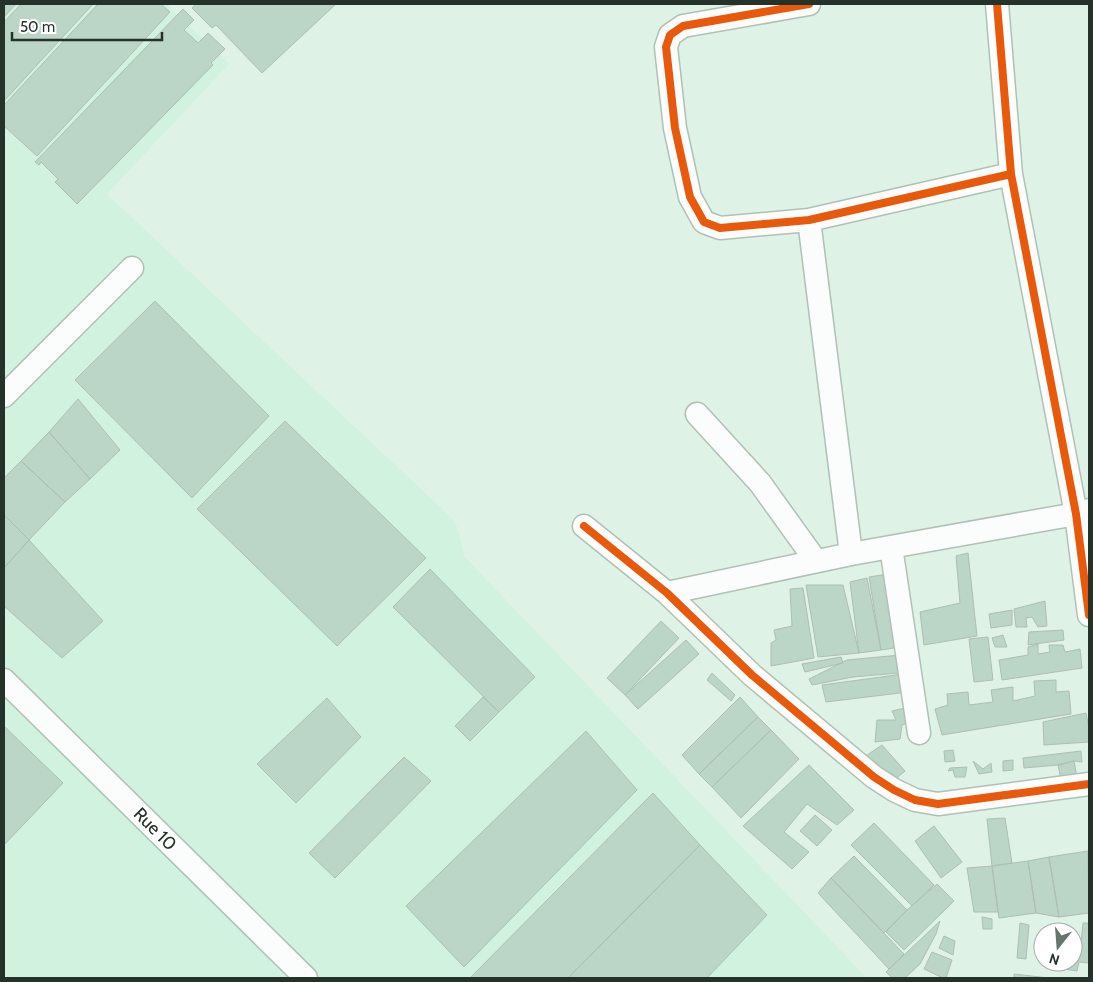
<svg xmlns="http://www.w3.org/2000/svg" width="1093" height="982" font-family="Cabin,sans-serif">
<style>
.built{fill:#d1f2de}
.building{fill:#bbd5c6;stroke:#aebeb4}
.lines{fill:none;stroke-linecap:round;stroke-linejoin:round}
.street-casing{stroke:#b0c0b6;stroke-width:25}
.street{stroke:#fafdfb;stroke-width:22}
.cycleway-casing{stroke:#fff;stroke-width:11}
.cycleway{stroke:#e8590c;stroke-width:8}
.labels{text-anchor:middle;stroke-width:4.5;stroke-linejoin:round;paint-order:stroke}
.street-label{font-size:18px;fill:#24322a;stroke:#fff}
</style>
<rect width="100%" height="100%" fill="#def3e6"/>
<!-- built -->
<path class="built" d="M4,4H166L229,64L107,194L455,521L460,536L464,556L867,978H4Z"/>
<!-- building -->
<path class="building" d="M4,4H16L4,17Z
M21,4H93L4,101V22Z
M98,4H161L170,12L37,156L4,126V105Z
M196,4H336L262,73L216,25L212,28L192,8Z
M183,9L194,20L184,30L198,43L208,33L225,49L211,63L213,65L77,204L55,182L58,179L41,162L39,165L35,162Z
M155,301L269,416L192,498L75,380Z
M78,399L120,450L90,479L49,432Z
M285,421L426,558L337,646L197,509Z
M49,432L90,479L65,502L21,461Z
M21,461L65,502L29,540L4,515V478Z
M4,515L29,540L4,568Z
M29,540L103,621L62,658L4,606V568Z
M968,553L977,636L924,645L920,612L960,603L956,556Z
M430,569L535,677L499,712L393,607Z
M888,574L900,647L881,650L869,577Z
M867,578L881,650L859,653L850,582Z
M806,585H843L859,653L818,657Z
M803,588L814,658L771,666V643L776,640L774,630L792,626L790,589Z
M1045,601L1047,626L1038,627L1032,617L1026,618L1027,627H1016L1014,609Z
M1012,610V625L991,628L989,614Z
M661,621L679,638L625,695L607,678Z
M1063,630L1064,640L1028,645L1029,632Z
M1003,635L1007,647H995L992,638Z
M988,637L993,680L974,682L969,639Z
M686,640L699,654L638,709L625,695Z
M1038,644V654L1050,652L1049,645H1063L1065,652L1080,649L1082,668L1002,680L999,660L1028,655V647Z
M900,655L899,673L853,677L812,685L809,679L847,660Z
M841,657L843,663L805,672L802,664Z
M712,673L735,695L731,701L707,680Z
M903,674L908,692L826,702L822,685Z
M1056,680V692L1069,691L1071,714L942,735L935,709L948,705L947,694L968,692L969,705L993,702L991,690L1013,687V701L1035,696L1034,681Z
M483,697L499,712L470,741L455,726Z
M740,697L758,717L699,774L682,755Z
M327,698L361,737L296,803L257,764Z
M914,706L917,720L902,725L900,739L875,742L877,720H896L892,711Z
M1086,713L1089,728V742L1044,745L1043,722Z
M758,717L771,730L712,787L699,774Z
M4,726L63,783L4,845Z
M771,730L799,759L741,818L712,787Z
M586,731L637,790L464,967L406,906Z
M882,745L905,771L884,789L857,762Z
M953,750L955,761L945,762L944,751Z
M1081,751L1082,762L1074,761L1058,765L1024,768L1023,758Z
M404,757L431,781L335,878L309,853Z
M1013,760V770L1003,771V761Z
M973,761L983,769L991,763L992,772L979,774Z
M1074,761L1077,777L1061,780L1058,765Z
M809,765L854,810L837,825L807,804L784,832L809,852L792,869L743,826Z
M967,767L965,777H955L953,770L948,771L950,768Z
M653,793L700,845L568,978H470Z
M815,815L832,830L817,846L800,831Z
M1005,818L1012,863L992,866L987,819Z
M874,823L934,885L912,906L851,845Z
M934,826L962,862L941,878L915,841Z
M700,845L767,915L707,978H568Z
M1088,851L1089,913L1059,917L1049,857Z
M854,856L907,910L884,933L831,878Z
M1049,857L1059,917L1036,913L1028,861Z
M1028,861L1036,913L999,918L992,866Z
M992,866L998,912H974L967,868Z
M831,878L904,954L889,969L818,893Z
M937,884L954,901L904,950L886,932L907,910Z
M982,917L992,919V929H983Z
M940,921L936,934L920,964L905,978H892L886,972Z
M1020,923L1029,925L1026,959L1017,958Z
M1083,923H1089V963L1079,962L1077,971L1056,968V962H1073V952L1080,953Z
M944,936L955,941L953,955L939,948Z
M932,952L952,960L946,978H943L924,969Z
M1014,974L1049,978H1014Z"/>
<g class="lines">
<!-- street casing -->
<g class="street-casing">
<path id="street" d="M809,4L683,26L670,35L666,47L675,128L690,197L704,222L720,228L809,220L1011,174
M997,4L1011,174L1076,514L1089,615
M809,220L851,554
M4,396L132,268
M697,414L760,483L816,561
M584,526L667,593L752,675L874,777L894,790L915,800L938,804L1089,784
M891,547L919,733
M667,593L851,554L1076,514L1089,510
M4,680L306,978"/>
</g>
<!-- street -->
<use href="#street" class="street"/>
<!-- cycleway casing -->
<g class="cycleway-casing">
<path id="cycleway" d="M809,4L683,26L670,35L666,47L675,128L690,197L704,222L720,228L809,220L1011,174
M997,4L1011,174L1076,514L1089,615
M584,526L667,593L752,675L874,777L894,790L915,800L938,804L1089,784"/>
</g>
<!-- cycleway -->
<use href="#cycleway" class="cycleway"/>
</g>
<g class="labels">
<!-- street labels -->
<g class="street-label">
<text transform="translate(155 829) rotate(45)" y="6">Rue 10</text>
</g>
</g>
<!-- border -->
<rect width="1093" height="982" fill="none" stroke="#24322a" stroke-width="10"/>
<!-- north arrow -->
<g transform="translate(1058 947) rotate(197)"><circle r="24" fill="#ffffff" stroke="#a7adaa"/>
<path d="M0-4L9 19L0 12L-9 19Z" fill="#65766c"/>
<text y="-8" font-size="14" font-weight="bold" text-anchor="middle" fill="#24322a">N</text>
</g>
<!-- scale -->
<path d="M12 32v8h150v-8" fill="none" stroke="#24322a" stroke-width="2.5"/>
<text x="20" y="32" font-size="15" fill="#24322a" stroke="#ffffff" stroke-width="4" paint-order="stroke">50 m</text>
</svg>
